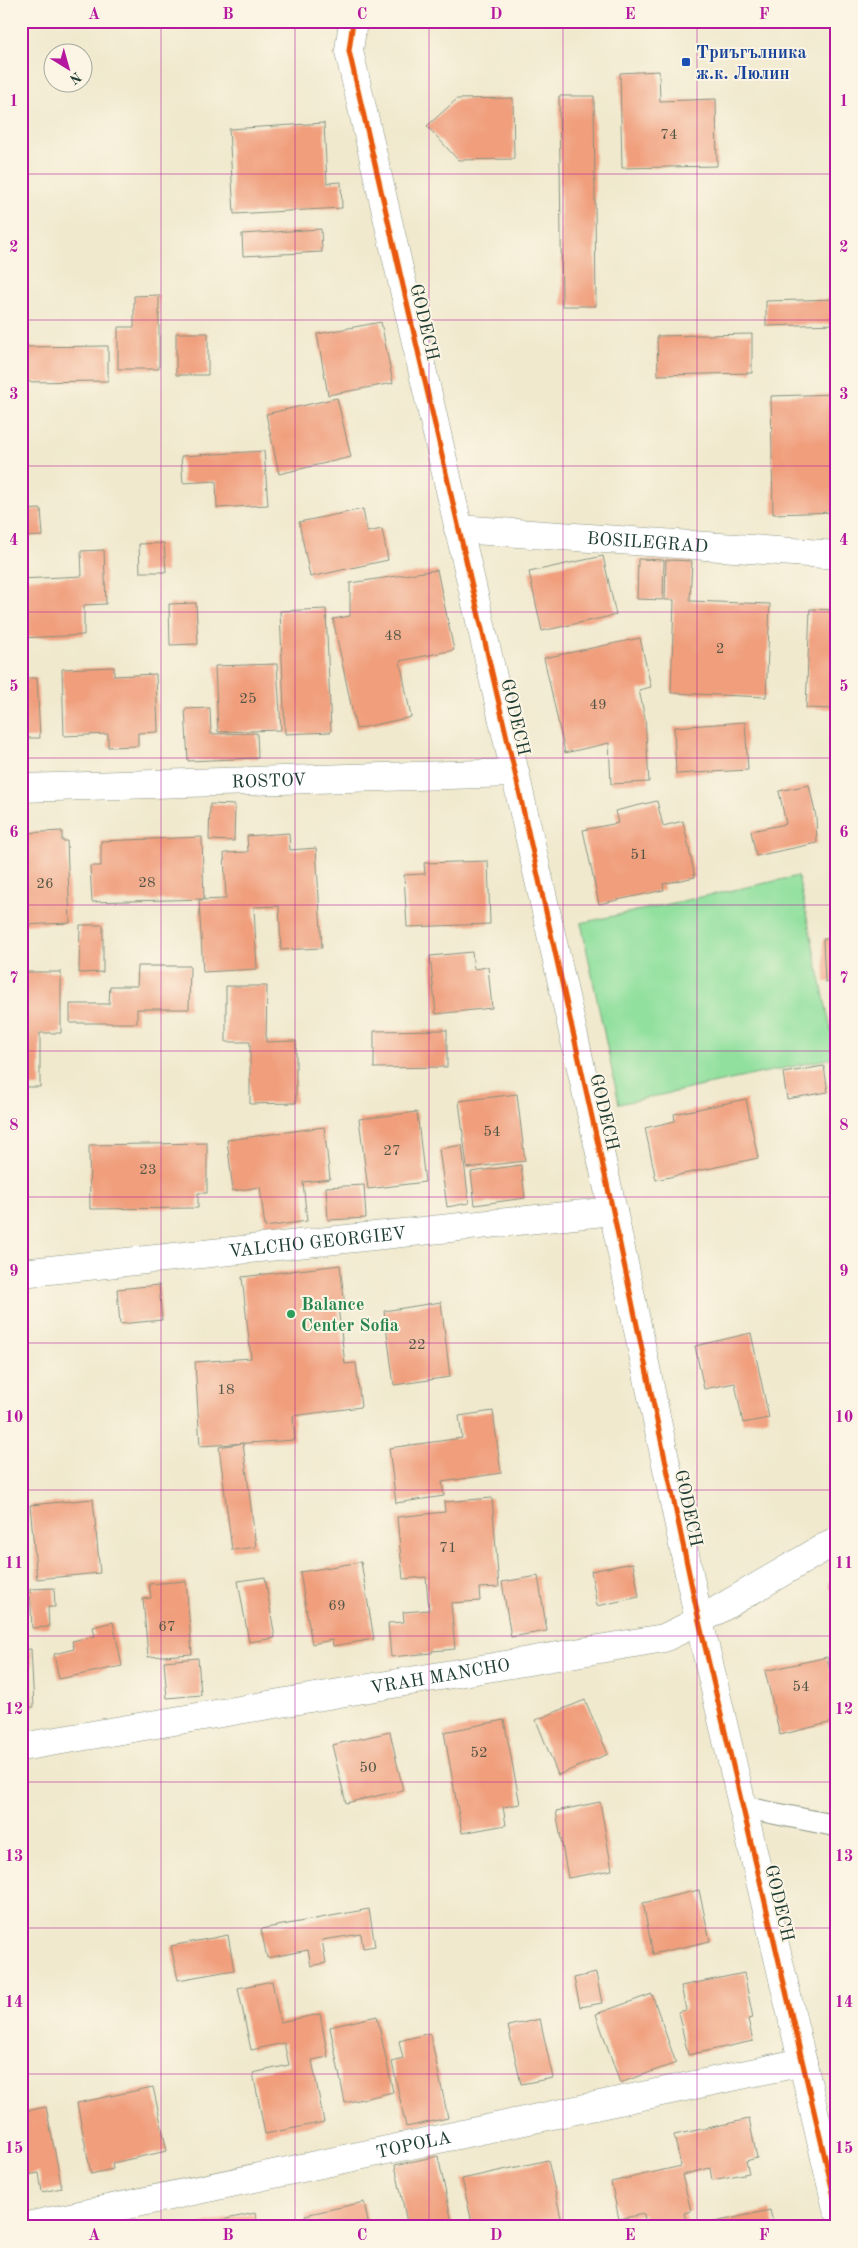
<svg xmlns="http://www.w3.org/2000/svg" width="858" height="2248" font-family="'Old Standard TT',serif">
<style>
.green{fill:#91e09e;stroke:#588e69}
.building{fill:#f09e7b}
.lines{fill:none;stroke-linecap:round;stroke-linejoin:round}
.service-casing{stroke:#889381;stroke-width:23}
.minor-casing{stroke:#889381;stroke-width:29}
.service{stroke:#fff;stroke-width:21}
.minor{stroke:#fff;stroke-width:28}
.cycleway-casing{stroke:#fcf5e5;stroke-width:8}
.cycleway{stroke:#e8590c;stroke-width:5}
.grid{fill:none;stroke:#b5179e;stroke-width:1;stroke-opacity:0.55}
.transit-dot{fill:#1a4fb4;stroke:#fcf5e5;stroke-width:2}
.leisure-dot{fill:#2e9e5b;stroke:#fcf5e5;stroke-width:2}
.labels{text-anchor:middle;stroke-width:4;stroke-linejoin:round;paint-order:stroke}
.number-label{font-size:15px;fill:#535546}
.transit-label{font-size:18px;font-weight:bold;fill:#164399;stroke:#fcf5e5;text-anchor:start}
.street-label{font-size:18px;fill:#1f3d34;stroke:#fcf5e5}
.leisure-label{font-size:18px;font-weight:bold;fill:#27864d;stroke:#fcf5e5;text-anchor:start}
.neatline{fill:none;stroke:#b5179e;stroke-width:2}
.grid-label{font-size:16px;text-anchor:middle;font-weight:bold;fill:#b5179e}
</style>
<rect width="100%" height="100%" fill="#fcf5e5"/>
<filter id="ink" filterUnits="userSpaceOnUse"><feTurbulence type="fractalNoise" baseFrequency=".02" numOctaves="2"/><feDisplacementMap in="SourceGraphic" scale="10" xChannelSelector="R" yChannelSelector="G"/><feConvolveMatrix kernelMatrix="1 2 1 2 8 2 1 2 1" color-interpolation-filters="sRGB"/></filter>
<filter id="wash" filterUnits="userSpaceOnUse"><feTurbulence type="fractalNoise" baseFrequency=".0096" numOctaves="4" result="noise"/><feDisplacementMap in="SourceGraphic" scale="20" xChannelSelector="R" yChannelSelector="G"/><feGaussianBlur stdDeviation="1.12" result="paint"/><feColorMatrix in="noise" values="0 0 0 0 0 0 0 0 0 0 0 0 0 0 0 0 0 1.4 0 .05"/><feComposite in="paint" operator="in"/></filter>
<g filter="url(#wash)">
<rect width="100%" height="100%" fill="#f0e9ce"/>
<!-- green -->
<path class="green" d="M798,876L837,1057L619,1104L581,923Z"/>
<g id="blocks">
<!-- building -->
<path class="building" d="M659,71L660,101L716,99L717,166L622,168L620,73Z
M559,96H594L596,306H562Z
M513,98L514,159L458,160L427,126L457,99Z
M324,123L327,183L341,182L342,208L234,214L229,129Z
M21,192H29V239H21Z
M321,229L322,252L243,256L242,234Z
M159,295V369H118V327H134V296Z
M837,299V324L766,326V301Z
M381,322L393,383L328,395L317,334Z
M176,333H208V375H176Z
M752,334V373L658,375L657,336Z
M108,346V381L21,382V347Z
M837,394V512L773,514L771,396Z
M337,398L351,457L279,474L266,414Z
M264,451L268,505L217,508L216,481L183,483L181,456Z
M41,509L43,536L21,537V510Z
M363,509L367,532L382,529L388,560L310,577L299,522Z
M164,543L166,572H140L139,544Z
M104,550L106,604L84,605V635L21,638V579L82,576L81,551Z
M603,556L616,615L542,631L529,572Z
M638,559L664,560L663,600L637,599Z
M666,560L692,561L690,601L770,604L766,697L671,693L674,600H665Z
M437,570L454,650L400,661L411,717L356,729L333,619L350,616V583Z
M196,603L198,644L170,645L169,604Z
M326,609L331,732L285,734L280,611Z
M810,609L837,610V709L806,708Z
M640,638L651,687L639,690L645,718L649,782L611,784L609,743L565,753L544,658Z
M277,664L281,730L218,732L215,666Z
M114,667V676L156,674L158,732L138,733V746L108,747V734L64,736L62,669Z
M21,678H37L40,738H21Z
M210,708L211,734L257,733L258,758L188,761L185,709Z
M745,722L748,770L676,774L674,727Z
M809,785L816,817L817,843L756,856L751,831L786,824L779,791Z
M657,801L663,826L683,821L695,877L663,884L664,890L599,904L583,830L618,823L615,811Z
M210,804L235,805L234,841L209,840Z
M62,831V841H67L70,923L21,925V842H24V833Z
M289,833L290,850L316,848L322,948L281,950L279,906L254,907L257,969L203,972L199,900L226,899L224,853L248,852L247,836Z
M202,837L204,899L92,902L90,866H101V841Z
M488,861L490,924L407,927L404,875L425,874L424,863Z
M80,925H103V972L79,973Z
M837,938V981L825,982L823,939Z
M472,952L474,969L488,967L492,1008L436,1014L430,956Z
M138,966H190L189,1009H137V1023H70V1004H109L110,986H137Z
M25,972H61V1033H40V1087H21V999H25Z
M226,986H267L266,1042L296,1041V1103L250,1104V1042H226Z
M447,1030V1067L374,1068V1031Z
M824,1066L828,1092L787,1099L783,1073Z
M517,1094L525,1161L467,1168L459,1101Z
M746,1099L758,1158L656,1180L645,1128L675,1121L674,1114Z
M417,1112L425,1182L368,1189L359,1119Z
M324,1127L330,1179L303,1182L307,1221L265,1227L260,1187L233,1191L227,1140Z
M207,1143V1193H198V1208L90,1209L89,1145Z
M462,1145L469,1203L447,1207L439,1149Z
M521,1165L525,1198L475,1205L471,1172Z
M364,1185L366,1218L328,1220L326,1187Z
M340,1265L345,1306L338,1307L345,1364L356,1363L361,1407L293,1416L295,1440L200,1446L195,1362L251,1358L242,1277Z
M159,1285L162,1320L120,1324L117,1289Z
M441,1302L450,1377L394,1385L384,1311Z
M751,1333L769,1418L743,1423L735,1383L704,1389L695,1346Z
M493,1411L501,1473L442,1482L444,1496L396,1503L389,1448L462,1438L459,1416Z
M243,1443L256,1547L232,1550L219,1447Z
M492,1498L499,1587L479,1588L480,1601L451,1603L455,1649L432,1651V1653L391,1657L388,1623L404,1622L403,1612L429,1610L426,1577L403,1579L397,1517L445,1512L444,1502Z
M93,1499L100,1573L37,1579L30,1505Z
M361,1562L374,1639L333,1646L332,1640L312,1644L300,1572Z
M633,1563L639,1597L597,1606L591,1571Z
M538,1576L547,1631L511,1637L502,1582Z
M265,1577L275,1638L249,1642L238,1581Z
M837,1580V1598L828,1586Z
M186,1581L192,1654L148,1657L143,1599L151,1598L149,1584Z
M54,1588L55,1607H48L49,1627L32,1628L30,1589Z
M113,1622L122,1666L59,1679L54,1654L74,1649L72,1641L95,1636L93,1627Z
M31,1649L34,1707L21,1708V1650Z
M827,1657L837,1701V1721L780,1735L765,1671Z
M198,1658L201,1695L167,1698L164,1661Z
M585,1700L608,1754L558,1775L536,1720Z
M504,1720L520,1804L503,1807L506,1825L462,1833L444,1732Z
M390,1732L403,1790L346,1803L332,1745Z
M600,1802L612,1870L568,1878L556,1811Z
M21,1878L27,1908L21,1909Z
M699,1890L710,1941L653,1954L643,1903Z
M369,1909L375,1946L363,1948L361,1934L322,1940L326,1963L311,1966L308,1950L267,1958L261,1929Z
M228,1935L234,1970L178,1980L171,1946Z
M596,1973L602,2003L580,2007L574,1978Z
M744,1973L753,2018L748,2019L753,2041L688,2055L678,2012L686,2010L681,1986Z
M272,1981L280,2022L320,2014L328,2057L312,2060L324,2122L265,2134L253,2073L289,2065L284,2043L251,2050L238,1988Z
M652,1994L676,2063L620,2083L596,2014Z
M377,2016L393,2092L345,2103L330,2027Z
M540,2019L553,2078L521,2084L508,2026Z
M430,2033L448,2118L406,2127L392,2062L403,2059L399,2041Z
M153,2087L167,2151L112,2163L113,2169L91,2174L77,2103Z
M46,2107L62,2188L42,2192L39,2173L21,2176V2112Z
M749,2119L757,2158L746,2161L749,2173L712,2180L710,2168L682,2175L691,2211L684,2213L688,2227H646L644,2214L619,2219L611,2182L681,2166L674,2135Z
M438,2156L453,2227H408L395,2165Z
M548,2160L561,2218L544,2222L546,2227H473L462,2179Z
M364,2202L369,2227H308L305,2215Z
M770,2210L774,2227H706V2224Z
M255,2213L258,2227H193V2226Z"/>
</g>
</g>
<g filter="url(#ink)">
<use href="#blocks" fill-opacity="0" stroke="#889381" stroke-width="1"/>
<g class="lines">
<!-- service casing -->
<g class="service-casing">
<path id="service" d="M743,1807L837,1826"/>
</g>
<!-- minor casing -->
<g class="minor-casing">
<g id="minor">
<path d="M353,21L349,51L515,773L613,1211L699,1621L837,2209"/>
<path id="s1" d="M458,529L837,555"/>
<path id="s2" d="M21,788L515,773"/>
<path id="s3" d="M21,1273L613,1211"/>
<path id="s4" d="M21,1747L664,1638L699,1621L837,1540"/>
<path id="s5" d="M23,2227L803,2062"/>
</g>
</g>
<!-- service -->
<use href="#service" class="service"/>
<!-- minor -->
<use href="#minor" class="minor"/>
<!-- cycleway casing -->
<g class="cycleway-casing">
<path id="cycleway" d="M353,21L349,51L515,773L613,1211L699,1621L837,2209"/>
</g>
<!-- cycleway -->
<use href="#cycleway" class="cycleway"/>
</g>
</g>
<!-- grid -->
<path class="grid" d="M161,21V2227M295,21V2227M429,21V2227M563,21V2227M697,21V2227M21,174H837M21,320H837M21,466H837M21,612H837M21,758H837M21,905H837M21,1051H837M21,1197H837M21,1343H837M21,1490H837M21,1636H837M21,1782H837M21,1928H837M21,2074H837"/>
<!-- markers -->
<rect class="transit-dot" x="681" y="57" width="10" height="10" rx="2.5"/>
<circle class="leisure-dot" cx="291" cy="1314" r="5"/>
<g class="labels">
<!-- number labels -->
<g class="number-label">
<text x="669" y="139">74</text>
<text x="393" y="640">48</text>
<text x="720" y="653">2</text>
<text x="248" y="703">25</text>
<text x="598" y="709">49</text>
<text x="639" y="859">51</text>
<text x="147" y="887">28</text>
<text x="45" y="888">26</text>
<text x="492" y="1136">54</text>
<text x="392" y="1155">27</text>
<text x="148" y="1174">23</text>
<text x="417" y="1349">22</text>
<text x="226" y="1394">18</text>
<text x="448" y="1552">71</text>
<text x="337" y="1610">69</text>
<text x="167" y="1631">67</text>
<text x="801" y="1691">54</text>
<text x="479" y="1757">52</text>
<text x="368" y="1772">50</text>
</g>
<!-- transit labels -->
<g class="transit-label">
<text x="696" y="58">Триъгълника<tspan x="696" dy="21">ж.к. Люлин</tspan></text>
</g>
<!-- street labels -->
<g class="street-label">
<text transform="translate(425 322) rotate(77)" y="6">GODECH</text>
<text dy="6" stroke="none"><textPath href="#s1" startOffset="190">BOSILEGRAD</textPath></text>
<text transform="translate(516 717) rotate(77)" y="6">GODECH</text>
<text dy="6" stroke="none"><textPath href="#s2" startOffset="248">ROSTOV</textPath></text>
<text transform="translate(605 1112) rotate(77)" y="6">GODECH</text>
<text dy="6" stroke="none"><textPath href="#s3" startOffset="298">VALCHO GEORGIEV</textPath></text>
<text transform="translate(689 1508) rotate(78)" y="6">GODECH</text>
<text dy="6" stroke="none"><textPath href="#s4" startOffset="425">VRAH MANCHO</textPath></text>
<text transform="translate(780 1903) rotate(77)" y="6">GODECH</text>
<text dy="6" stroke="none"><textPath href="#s5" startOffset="399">TOPOLA</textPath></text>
</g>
<!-- leisure labels -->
<g class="leisure-label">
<text x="301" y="1310">Balance<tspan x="301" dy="21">Center Sofia</tspan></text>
</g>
</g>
<!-- margin -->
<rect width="858" height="2248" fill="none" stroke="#fcf5e5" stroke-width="55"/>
<!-- north arrow -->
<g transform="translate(68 68) rotate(143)"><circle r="24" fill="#fcf5e5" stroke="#a4ab9e"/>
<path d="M0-4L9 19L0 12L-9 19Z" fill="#b5179e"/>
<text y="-8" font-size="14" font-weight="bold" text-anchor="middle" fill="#1f3d34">N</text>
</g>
<rect x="28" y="28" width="802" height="2192" class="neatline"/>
<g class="grid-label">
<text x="94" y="19">A</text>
<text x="228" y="19">B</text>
<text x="362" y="19">C</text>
<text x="496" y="19">D</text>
<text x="630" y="19">E</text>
<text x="764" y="19">F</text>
<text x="14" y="106">1</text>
<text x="844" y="106">1</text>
<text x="14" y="252">2</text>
<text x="844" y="252">2</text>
<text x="14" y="399">3</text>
<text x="844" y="399">3</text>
<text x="14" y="545">4</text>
<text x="844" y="545">4</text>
<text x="14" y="691">5</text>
<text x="844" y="691">5</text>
<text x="14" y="837">6</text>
<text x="844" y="837">6</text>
<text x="14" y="983">7</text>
<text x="844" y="983">7</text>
<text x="14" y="1130">8</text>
<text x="844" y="1130">8</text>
<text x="14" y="1276">9</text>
<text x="844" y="1276">9</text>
<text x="14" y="1422">10</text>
<text x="844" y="1422">10</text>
<text x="14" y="1568">11</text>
<text x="844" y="1568">11</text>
<text x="14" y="1714">12</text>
<text x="844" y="1714">12</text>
<text x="14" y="1861">13</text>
<text x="844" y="1861">13</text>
<text x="14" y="2007">14</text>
<text x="844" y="2007">14</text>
<text x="14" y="2153">15</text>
<text x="844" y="2153">15</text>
<text x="94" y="2240">A</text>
<text x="228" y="2240">B</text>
<text x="362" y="2240">C</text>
<text x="496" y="2240">D</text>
<text x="630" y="2240">E</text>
<text x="764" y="2240">F</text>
</g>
</svg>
